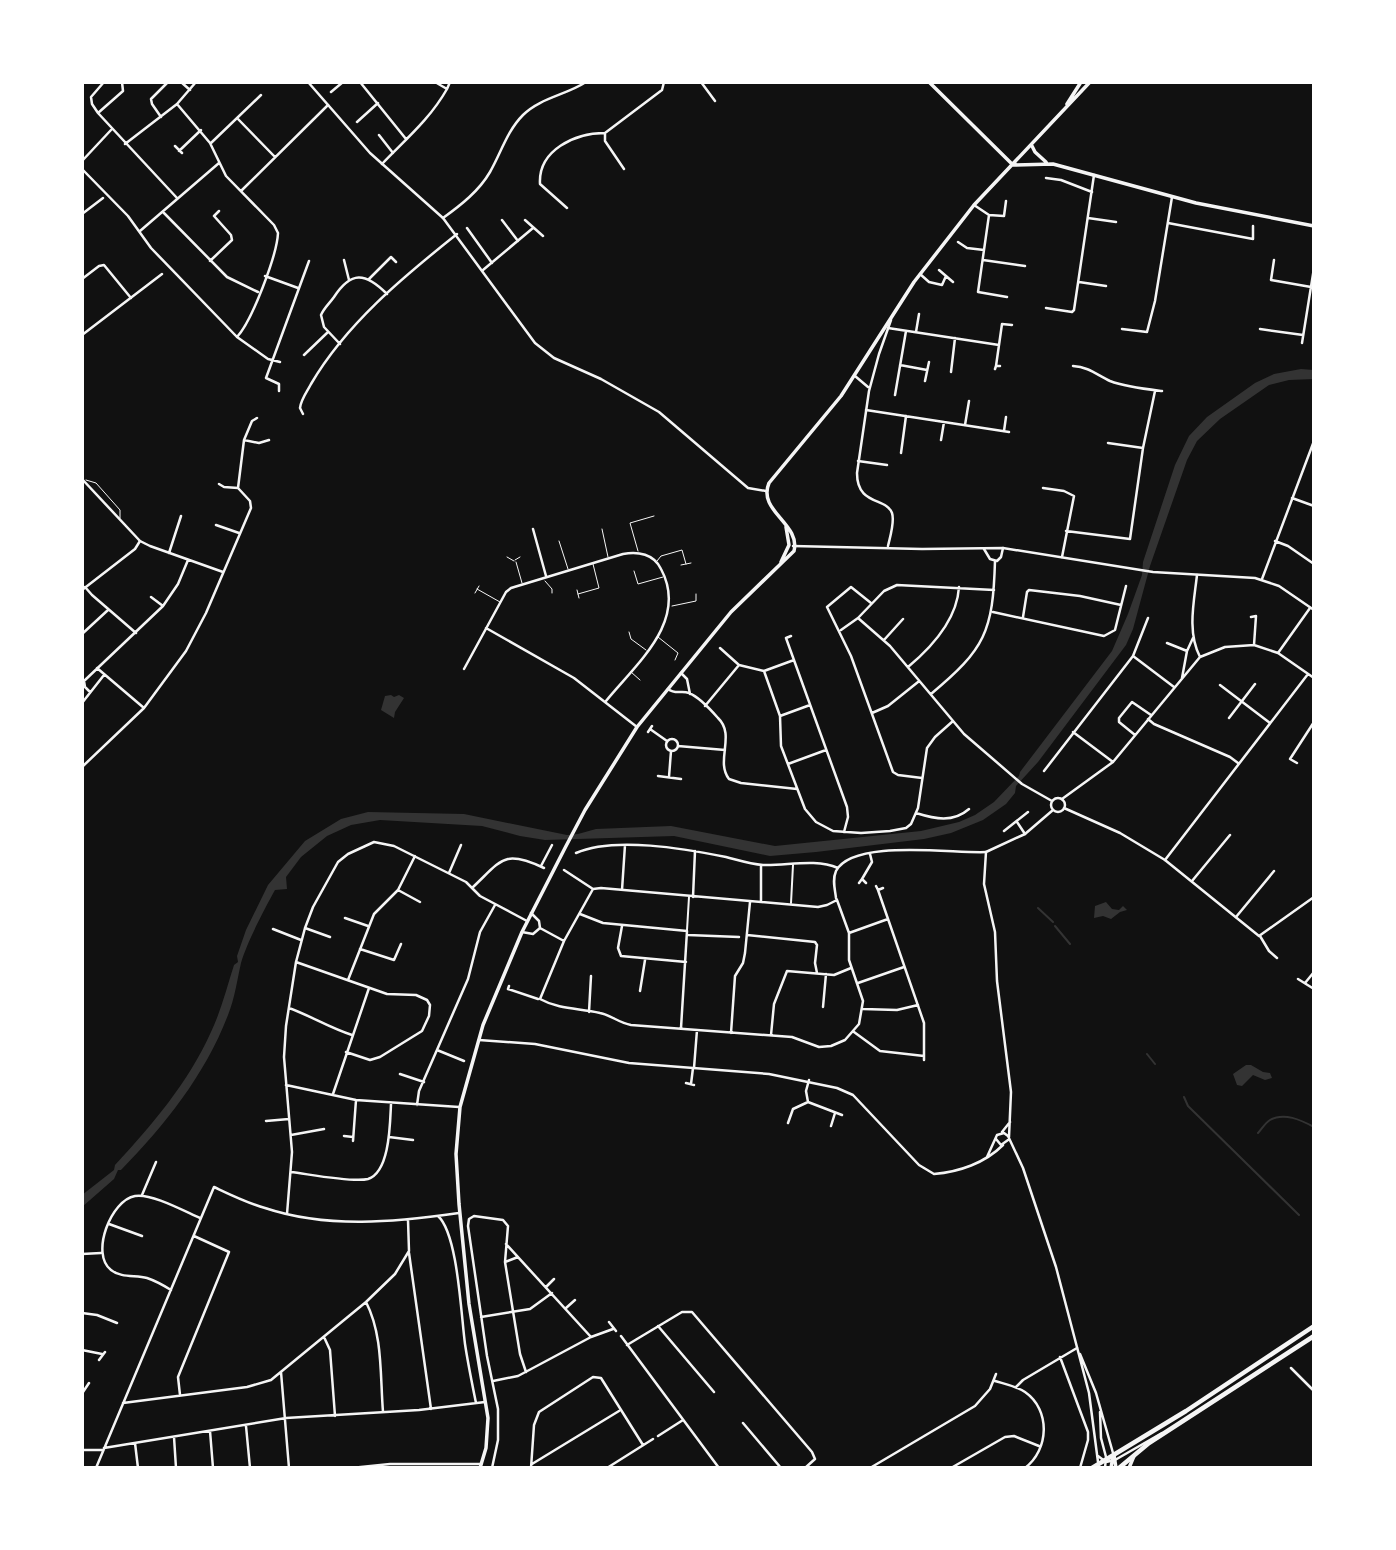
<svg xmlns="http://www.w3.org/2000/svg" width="1396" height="1550" font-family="'IBM Plex Sans',sans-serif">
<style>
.water{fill:#333}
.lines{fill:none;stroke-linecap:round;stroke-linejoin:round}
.stream{stroke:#333;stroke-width:2}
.service{stroke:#f5f5f5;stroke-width:1}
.pedestrian{stroke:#f5f5f5;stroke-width:2}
.minor{stroke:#f5f5f5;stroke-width:2.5}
.tertiary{stroke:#f5f5f5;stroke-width:2.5}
.secondary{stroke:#f5f5f5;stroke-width:3.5}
.primary{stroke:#f5f5f5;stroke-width:3.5}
.trunk{stroke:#f5f5f5;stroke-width:4.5}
</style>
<rect width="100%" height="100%" fill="#111"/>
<!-- water -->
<path class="water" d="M1301,369L1314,370V379L1289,380L1269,385L1220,419L1197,441L1187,460L1150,566L1133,629L1126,645L1038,762L1016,786L1015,793L1006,804L983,820L951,833L924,839L816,852L770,856L674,836L545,840L520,836L482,826L380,820L351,825L327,836L301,857L286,877L287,889L275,890C264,910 247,942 241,963C237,980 235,998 228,1015C205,1075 165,1125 121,1170H118L114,1179L82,1207V1195L114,1170L115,1165C152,1125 188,1083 211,1032C221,1011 227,987 234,965L238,962L237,956L246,930L268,885L305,841L341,819L368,812L464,814L567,835L578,834L596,829L671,826L775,846L921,831L959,822L975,815L994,802L1019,776L1020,772L1112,651L1128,614L1142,575L1143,562L1175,465L1189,436L1207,417L1255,383L1274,374Z
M391,695L394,697L399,695L404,698L395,712L394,718L381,710L385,696Z
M1106,902L1112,909L1119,910L1123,906L1127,910L1120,912L1111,919L1103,916L1094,918L1095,906Z
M1246,1065H1251L1263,1072L1270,1073L1272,1078L1265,1080L1253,1075L1242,1086L1237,1085L1233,1074Z"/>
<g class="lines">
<!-- stream -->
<path class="stream" d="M1038,908L1053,922
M1055,926L1070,944
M1147,1054L1155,1064
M1184,1097L1188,1106L1299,1215
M1258,1133C1262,1129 1265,1123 1270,1120C1284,1112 1301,1120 1314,1127"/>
<!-- service -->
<path class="service" d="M86,480L96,483L120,510V518
M602,529L608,557
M559,541L568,569
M638,551L630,523L654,516
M507,557L514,561
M515,560L520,557
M657,561L661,556L682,550L686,564
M516,562L522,583
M681,565L691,563
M634,571L638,584L663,577
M545,581L552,589V593
M477,589L500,602
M577,590L579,598
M475,593L479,586
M578,594L599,588L593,564
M672,606L696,601V594
M629,632L631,639L646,650
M658,637L678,653L675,660
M631,672L640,680"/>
<!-- pedestrian -->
<path class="pedestrian" d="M791,903L793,865
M687,930L689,897"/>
<!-- minor -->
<path class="minor" d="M104,82L91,97L92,104L98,113L177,198
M181,82L190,90
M360,82L406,139
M701,82L715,101
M447,89L450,82
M331,92L343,82
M177,104L210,143L226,176L274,225L278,233C277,255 252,321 237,337
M98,113L123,91L122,82
M161,117L152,104L151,99L168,82
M238,119L275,157
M357,122L378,103
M605,133V141L624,169
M379,135L393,153
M211,143L261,95
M125,144L177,104L196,82
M175,146L182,153
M179,151L201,130
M82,161L111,130
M382,164C405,140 430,119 447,89L435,82
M82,169L128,216L151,248L237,337L268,359L280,362
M1046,178L1061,180L1092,192
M241,191L328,105
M974,205L989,215L978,292L1007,297
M567,208L540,184C538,150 575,133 605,133L662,90L664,82
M163,212L227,277L258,292
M82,214L103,198
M989,215L1004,216L1006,201
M443,218C461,205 479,191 490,172C501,153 507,131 523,115C540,98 566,95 586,82
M1088,218L1116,222
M502,220L518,241
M525,220L543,236
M1168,223L1253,239V226
M467,228L492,263
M140,231L219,163
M958,242L967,248L984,250
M344,260L349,280
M983,260L1025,266
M1274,260L1271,280L1311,287
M210,261L232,240L231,235L214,216L219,211
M483,270L533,228
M939,270L953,282
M920,274L929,282L942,285L946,276
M265,276L298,288
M82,279L99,266L104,265L131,298
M369,279L391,257L396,262
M1079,282L1106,286
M1046,308L1072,312L1074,310L1094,175
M888,328L999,345
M1122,329L1147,332L1155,301L1172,197
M1260,329L1303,335
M916,332L919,314
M82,335L162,274
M1302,343L1314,268
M340,344L324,327L321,315C324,308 329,304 334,297C351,271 365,272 387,294
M304,355L328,332
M900,365L927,370
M996,366L1002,324L1012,325
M1073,366C1089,367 1097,375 1110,381C1126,387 1145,389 1162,391
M995,369L996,366H1000
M951,372L955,338
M925,381L929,362
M279,391V384L266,378L309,261
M895,395L906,331
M866,410L1009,432
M303,414L300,408C301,399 307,392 311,384C346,324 403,277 457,234
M965,425L969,401
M1004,431L1006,417
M244,440L252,421L257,418
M941,440L944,422
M1108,443L1143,448
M901,453L906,416
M858,461L887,465
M82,479L140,541L150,546L223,572
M219,484L224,487L238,488
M1043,488L1064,491L1074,496L1062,557
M1292,498L1314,506
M216,525L239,533
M533,529L546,576
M1066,531L1130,539L1143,448L1155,391
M1275,541L1288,546L1314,564
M984,549L990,559L997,561L1001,557L1003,548
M169,553L181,516
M1197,575C1194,602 1187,632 1200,657
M1262,579L1314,441
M85,587L92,595L136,633
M994,590L897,585L884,591L858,618L890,646L964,734L1022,784L1052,801
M151,597L163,606
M871,603L851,587L827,607L851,656L893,772L898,775L922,778
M993,612L1104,636L1115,630L1126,586
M1023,617L1027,592L1029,590L1080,596L1121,605
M1251,617L1256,616L1254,645
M486,628L574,678L637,727
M841,630L858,618
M82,634L108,610
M791,636L786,638L847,807L848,817L844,832
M884,640L903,619
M1167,643L1187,651
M720,648L739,665L764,671
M1278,653L1310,608
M1133,656L1174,687
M908,667C932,647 957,620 959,587
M97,668L144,708
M464,669L506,592L511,588L623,554C638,551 654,554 661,569C689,621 636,664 606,701
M764,671L780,716L781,746L805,809L816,822L833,831L861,833L890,831L906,828L911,824L918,808L927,748L935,737L953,721
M764,671L794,660
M681,673L687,679L690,694
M1182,678L1187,651L1193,638
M1220,685L1270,723
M668,689C676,695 681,690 689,693C699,697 711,710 718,718C736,735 715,761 729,779L741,783L797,789
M90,692L85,687L84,681L163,606L178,584L188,560
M931,694C985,649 993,632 995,561
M82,703L104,675
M705,706L739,665
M872,713L888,706L918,682
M780,716L810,705
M1229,718L1255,684
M1148,719L1154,724L1230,757L1238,763
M650,729L667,741
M648,732L652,726
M1073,732L1113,762
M1135,735L1119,722V718L1132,702L1151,715
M666 745a6 6 0 1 1 12 0a6 6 0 1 1-12 0Z
M678,746L725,750
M1297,763L1290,759L1314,722
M788,764L826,750
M82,767L144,708L186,651L206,613L251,508L250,501L238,488L244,440L259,443L269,440
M1044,771L1133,656L1148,618
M658,776L681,779
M669,777L671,751
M1062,799L1113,762L1200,657L1225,647L1254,645L1278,653L1314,678
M916,813C935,819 953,823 969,809
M1017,822L1025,834
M1004,831L1028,812
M576,853C614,836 686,849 726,857C738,860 750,864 763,865C787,866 815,858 838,868
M1165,860L1308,674
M541,866L552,845
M564,870L593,889
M449,873L461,845
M862,879L872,862L870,854
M1192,881L1230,835
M859,883L862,879L866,883
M876,886L878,890L883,888
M472,888C502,860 503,849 544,868
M398,890L420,902
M622,890L625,845
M878,890L924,1023V1060
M693,897L695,851
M837,900L827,905L818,907L601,888L593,889L564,941L540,999C560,1010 579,1008 600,1013C611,1015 619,1023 631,1025L792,1037L819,1047L831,1046L845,1040L859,1024L863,1001L849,960V933L837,900L836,898C835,889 832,880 836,871C853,838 955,854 986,852
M761,902V865
M580,914L603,923L687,931L681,1028
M1236,917L1274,871
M345,918L368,926
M622,926L618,948L621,956L686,962
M305,928L330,937
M540,928L564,941
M273,929L301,940
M522,932L533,934L540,928L539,921L531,913
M849,933L888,919
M688,935L739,937
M747,935L815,942L817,945L815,963L817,973
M1260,936L1269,951L1277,958
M360,949L394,960L401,944
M296,962L387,994L416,995L427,1000L430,1005L429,1016L422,1031L380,1057L370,1060L346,1052
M1298,979L1314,989
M348,980L374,914L398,890L415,856
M858,983L904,967
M1305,983L1314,972
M509,986L508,989L538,999
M640,991L645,960
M823,1007L826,974
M289,1008C311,1016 330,1028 352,1035
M863,1009L897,1010L918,1005
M589,1012L591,976
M854,1032L880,1051L924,1056
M731,1033L735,976L743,963L745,953L750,902
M771,1035L774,1004L787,971L834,975L851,968
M437,1050L464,1061
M694,1068L697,1030
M400,1074L424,1082
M809,1080L806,1091L808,1102L842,1115
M686,1083L694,1085
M691,1084L693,1068
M286,1085L356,1100L459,1107
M333,1094L369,988
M417,1105L419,1091L468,979L480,932L495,905
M266,1121L289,1119
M788,1123L793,1109L808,1102
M831,1126L835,1113
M291,1135L324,1129
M344,1136L353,1137
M389,1137L413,1140
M353,1141L356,1100
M291,1172C308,1174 353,1183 368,1179C390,1172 390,1123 391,1104
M142,1195L156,1162
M287,1214L292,1152L284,1057L286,1026L296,962L305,928L313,907L338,862L348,854L374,842L394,846L466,882L480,896L527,921
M438,1216C458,1234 461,1315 465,1344C468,1364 472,1383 476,1403
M109,1224L142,1236
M506,1244L591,1337
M409,1253L431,1409
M82,1254L101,1253
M505,1262L518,1257
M546,1287L554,1279
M171,1290C163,1285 156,1281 147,1278C135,1275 121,1278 111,1270C90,1254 111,1200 135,1196C151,1193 184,1211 200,1218
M366,1302C383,1335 380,1375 383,1412
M566,1308L575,1300
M82,1313L97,1315L117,1323
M481,1317L530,1309L552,1293
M609,1322L616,1331
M658,1326L714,1392
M621,1336L719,1468
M324,1337L330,1350L335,1416
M627,1345L682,1312H692L812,1452L815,1459L805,1468
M82,1350L102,1354
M1060,1357L1088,1432V1440L1080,1468
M99,1360L105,1352
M1291,1368L1314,1391
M281,1372L289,1468
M493,1381L518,1376L591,1337L613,1329
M995,1381C1005,1384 1016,1386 1025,1392C1051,1410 1049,1450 1025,1468
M1016,1387L1023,1380L1077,1348
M83,1392L89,1383
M180,1395L178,1377L229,1252L194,1236
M123,1403L247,1387L271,1380L366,1302L395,1274L409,1251L408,1220
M743,1423L781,1468
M246,1426L250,1468
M210,1431L213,1468
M658,1436L683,1420
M174,1437L176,1468
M135,1443L138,1468
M104,1448L286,1418L419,1410L485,1402
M82,1450H103
M532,1464L619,1411
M96,1468L214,1187C231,1195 247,1203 265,1208C328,1229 395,1222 459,1213
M351,1468L390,1464H481
M492,1468L498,1440V1409L487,1356L468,1226L469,1219L474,1216L503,1220L508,1226L505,1262L520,1354L526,1372
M531,1468L534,1425L539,1412L593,1377L601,1378L643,1445
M607,1468L653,1439
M870,1468L975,1406L990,1389L996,1374
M951,1468L1005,1437L1014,1436L1039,1446"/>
<!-- tertiary -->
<path class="tertiary" d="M308,82L370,153L443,218L535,343L554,358L601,379L659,412L748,488L766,491
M855,376L868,387
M793,546L922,549L1003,548L1153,572L1255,578L1279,586L1314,610
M888,546C890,537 895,522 892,513C886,497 857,506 857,473L869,391L879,354L891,320
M82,590L135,549L140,541
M1051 805a7 7 0 1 1 14 0a7 7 0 1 1-14 0Z
M1064,808L1120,833L1165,860L1259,936L1314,897
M479,1040L535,1044L629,1063L769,1074L837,1088L853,1095L919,1165L934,1174C959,1172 985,1163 1003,1145
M1002,1132L1010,1122
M1009,1137L1011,1092L997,981L995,932L984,884L986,852L1025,834L1053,810
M996,1139L1001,1145L1008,1140
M987,1157L997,1135L1004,1133L1008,1136L1023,1168L1056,1267L1089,1393L1098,1462
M1080,1354L1096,1393L1113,1453
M1100,1412L1101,1438L1106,1457L1105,1468
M1098,1456L1106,1462L1115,1460L1162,1433"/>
<!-- secondary -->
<path class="secondary" d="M929,82L1013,165
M1067,104L1081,82
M1032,146L1035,152L1046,162
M1013,165L1053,164L1196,203L1314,226
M781,562L789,545L786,527
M480,1468L486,1448L488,1418L469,1304L459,1204L456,1154L460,1107L483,1025L522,932L565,848L585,810L637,727L731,612L794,551C801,524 757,511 769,483L841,396L914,282L974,205L1090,82"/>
<!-- primary -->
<path class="primary" d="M1114,1455L1116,1468
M1111,1468L1113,1456
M1129,1468L1134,1456"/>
<!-- trunk -->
<path class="trunk" d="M1092,1468L1186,1411L1314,1326
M1119,1468L1149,1443L1314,1336"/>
</g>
<!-- border -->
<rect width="1396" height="1550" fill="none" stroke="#ffffff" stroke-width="168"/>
</svg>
